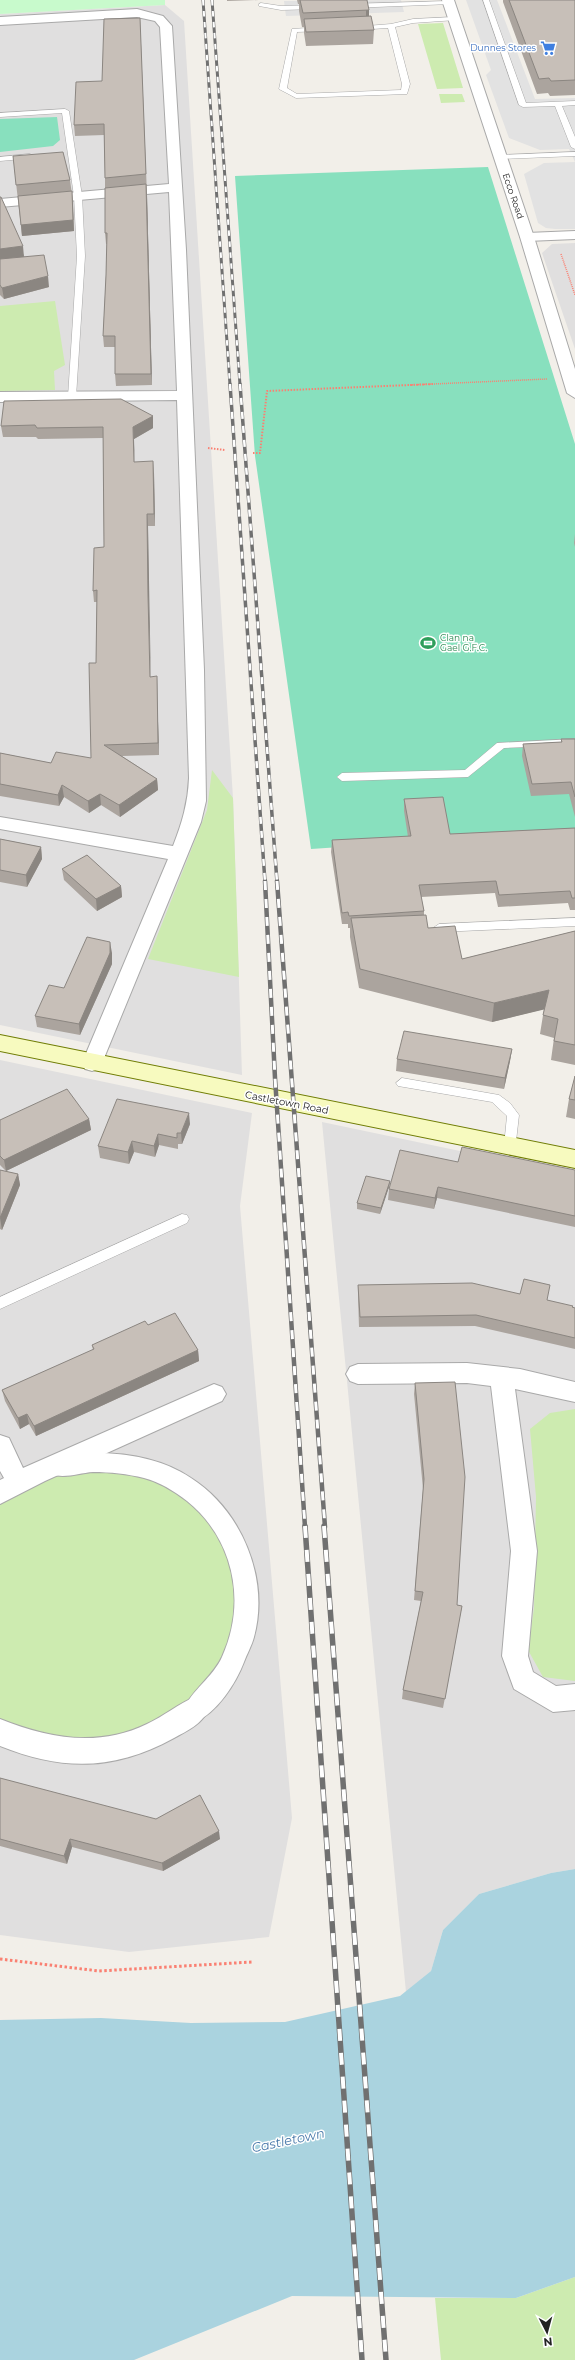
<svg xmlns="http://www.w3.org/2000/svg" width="575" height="2360" font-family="Montserrat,sans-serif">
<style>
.residential{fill:#e0dfdf}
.grass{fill:#cdebb0}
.park{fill:#c8facc}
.pitch{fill:#88e0be}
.parking{fill:#e2e2e2}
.water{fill:#aad3df}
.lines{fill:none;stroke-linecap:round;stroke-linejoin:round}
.service-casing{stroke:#a9a9a9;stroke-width:1}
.pedestrian-casing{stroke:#a9a9a9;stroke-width:2}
.minor-casing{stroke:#a9a9a9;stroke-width:2}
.tertiary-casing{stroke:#a9a9a9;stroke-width:2}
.secondary-casing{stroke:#707d05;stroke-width:2}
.path-far2{stroke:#fa8072;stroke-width:1.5;stroke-dasharray:1 1;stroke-linecap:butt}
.path-far1{stroke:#fa8072;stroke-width:2;stroke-dasharray:1.5 1.5;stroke-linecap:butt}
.path{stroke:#fa8072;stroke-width:3;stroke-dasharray:2.5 2.5;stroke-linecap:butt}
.service{fill:#fff;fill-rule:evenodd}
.pedestrian{fill:#fff;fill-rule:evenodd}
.minor{fill:#fff;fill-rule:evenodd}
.tertiary{fill:#fff;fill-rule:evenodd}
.secondary{fill:#f7fabf;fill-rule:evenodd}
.rail-far3-casing{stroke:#707070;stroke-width:3}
.rail-far2-casing{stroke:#707070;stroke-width:3.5}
.rail-far1-casing{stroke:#707070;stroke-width:4.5}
.rail-casing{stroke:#707070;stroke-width:5.5}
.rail-far3{stroke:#fff;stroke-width:2;stroke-dasharray:5.5;stroke-linecap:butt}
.rail-far2{stroke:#fff;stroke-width:2.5;stroke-dasharray:7;stroke-linecap:butt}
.rail-far1{stroke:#fff;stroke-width:3;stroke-dasharray:9;stroke-linecap:butt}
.rail{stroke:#fff;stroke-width:4;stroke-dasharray:12;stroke-linecap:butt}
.wall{fill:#aba49e}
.shaded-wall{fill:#8b8681}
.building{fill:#c7bfb8;stroke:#8b8681}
.labels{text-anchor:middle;stroke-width:3;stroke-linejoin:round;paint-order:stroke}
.far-shop-label{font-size:9px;fill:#366cbe;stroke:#fff;text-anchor:end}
.far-street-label{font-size:9px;fill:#222;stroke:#fff}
.far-leisure-label{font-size:9px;fill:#27864d;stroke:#fff;text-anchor:start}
.street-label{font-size:10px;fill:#222;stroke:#fff}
.near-water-label{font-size:13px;font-style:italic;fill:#4a7aab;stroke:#fff}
</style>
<rect width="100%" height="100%" fill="#f2efe9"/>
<!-- residential -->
<path class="residential" d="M165,5L184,21L233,798L242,1075L0,1025V14Z
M575,243V349L542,253L552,244Z
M0,1060L252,1113L240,1206L292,1818L269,1937L129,1952L0,1935Z
M322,1122L575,1175V1869L551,1873L479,1894L443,1930L431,1971L406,1992Z"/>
<!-- grass -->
<path class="grass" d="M443,23L463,88L437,89L418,24Z
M439,94H462L465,102L441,103Z
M55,301L65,365L54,371L55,390L0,391V306Z
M212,770L233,798L239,977L148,959L207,810Z
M575,1409V1681L543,1677L528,1650L534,1608L536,1497L530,1429L550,1413Z
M106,1470L152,1478L181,1493L221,1534L237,1578L234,1632L222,1661L188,1703L163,1721L115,1739L47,1740L0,1720V1502L55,1475Z
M575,2277V2360H441L435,2298H516Z"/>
<!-- park -->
<path class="park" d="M0,0H165V5L0,14Z"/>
<!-- pitch -->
<path class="pitch" d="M57,117L60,140L53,146L0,152V119Z
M488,167L575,444V831L311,849L255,456L235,176Z"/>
<!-- parking -->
<path class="parking" d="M401,0L404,12L286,16L284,1Z
M466,0H497L535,99L575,98V229H555L546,228L538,223L524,174L544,163L575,162L569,149L540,150L509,138L486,75L491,70Z"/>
<!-- water -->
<path class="water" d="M575,1869V2277L516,2298L292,2296L134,2360H0V2020L101,2018L191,2023L285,2022L400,1996L431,1971L443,1930L479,1894L551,1873Z"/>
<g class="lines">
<!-- service casing -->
<g class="service-casing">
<path id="service" d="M483,0H489L526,103L575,101V105L562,106L575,137V149L571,147L555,106L523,107L519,105Z
M449,1L451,2V4L350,8L347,6L350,4Z
M261,3L281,6L317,5L320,7L317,9L281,10L259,6V4Z
M454,17L456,18V20L413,23L395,27L410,84L407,94L296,98L279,89L292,29L321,27L324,29L321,31L297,32L287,88L297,94L401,90L402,84L388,28L356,30L354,29V27L391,24L413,19Z
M65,109L69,111L82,196L85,256L76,397L72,400L68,397L77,256L74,196L62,113L0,117V113Z
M575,152V156L500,159L496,157L500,155Z
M30,154L34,156L33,158L0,161V157Z
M575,739V745L504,748L468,777L342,781L337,777L342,773L465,770L497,743Z
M575,918V926L439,932L433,928L439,924Z
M402,1078L499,1095L510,1103L519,1115L515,1150H505L504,1146L507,1116L492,1102L398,1086L396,1083Z
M182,1214L187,1215L189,1219L187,1223L0,1309V1297Z"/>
</g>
<!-- pedestrian casing -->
<g class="pedestrian-casing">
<path id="pedestrian" d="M95,1453C128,1453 163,1459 191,1478C241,1510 270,1578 254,1637C252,1645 247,1654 244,1662C236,1683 217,1713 195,1722L186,1718L183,1710C192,1690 213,1677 222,1657C247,1602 234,1539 187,1501C174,1491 160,1482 144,1478C128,1474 110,1472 93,1472C79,1473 64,1479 51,1474L48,1467L51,1460L71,1455Z"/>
</g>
<!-- minor casing -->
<g class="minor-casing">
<path id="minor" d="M137,9L163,16L172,26L186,250L204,670L206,801L201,822L102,1063L99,1069L92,1071L85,1069L82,1063L168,859L0,829V817L173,846C182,823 188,803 189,778L177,400L0,402V392L177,391L169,192L0,207V199L169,184L160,27L155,21L137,17L0,25V17Z
M575,231V239L527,241L520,237L527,233Z
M467,1363L520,1369L575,1382V1402L515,1389L537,1551L528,1656L533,1672L556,1686L575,1684V1710L553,1712L514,1689L502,1656L511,1551L491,1386L467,1383L358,1384L350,1381L346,1374L350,1367L358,1364Z
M214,1384L222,1387L226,1394L222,1401L45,1481L0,1504V1480L4,1478L0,1471V1435L9,1438L23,1468Z
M195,1697L204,1701L208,1710C202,1724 187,1731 174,1738C114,1771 62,1771 0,1746V1719C48,1738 98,1748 147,1724C164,1716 178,1704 195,1697Z"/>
</g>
<!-- tertiary casing -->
<g class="tertiary-casing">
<path id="tertiary" d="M442,0H454L534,237L575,369V398L567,393L520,237Z"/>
</g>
<!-- secondary casing -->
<g class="secondary-casing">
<path id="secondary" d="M0,1035L575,1150V1168L0,1051Z"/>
</g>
<!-- path-far2 -->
<path class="path-far2" d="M561,254L575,295
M410,385L547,379"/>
<!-- path-far1 -->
<path class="path-far1" d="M208,448L225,450
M253,453H260L267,391L433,384"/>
<!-- path -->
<path class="path" d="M0,1959L99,1971L252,1962"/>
<!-- service -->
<use href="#service" class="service"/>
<!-- pedestrian -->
<use href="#pedestrian" class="pedestrian"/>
<!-- minor -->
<use href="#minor" class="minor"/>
<!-- tertiary -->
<use href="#tertiary" class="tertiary"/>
<!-- secondary -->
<use href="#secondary" class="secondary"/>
<!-- rail-far3 casing -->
<g class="rail-far3-casing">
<path id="rail-far3" d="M203,0L230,385
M212,0L240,385"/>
</g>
<!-- rail-far2 casing -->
<g class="rail-far2-casing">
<path id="rail-far2" d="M230,384L265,882
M240,384L277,882"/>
</g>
<!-- rail-far1 casing -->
<g class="rail-far1-casing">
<path id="rail-far1" d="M265,881L275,1078L305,1527
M277,881L325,1527"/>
</g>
<!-- rail casing -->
<g class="rail-casing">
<path id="rail" d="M305,1526L362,2360
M324,1526L386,2360"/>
</g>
<!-- rail-far3 -->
<use href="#rail-far3" class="rail-far3"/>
<!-- rail-far2 -->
<use href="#rail-far2" class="rail-far2"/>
<!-- rail-far1 -->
<use href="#rail-far1" class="rail-far1"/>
<!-- rail -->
<use href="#rail" class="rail"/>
</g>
<!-- wall -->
<path class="wall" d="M227,0H259L227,1Z
M297,0H367L369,16L374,30L373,44L306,46L304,33V27H302L299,11V4H298Z
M503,0H575V95L550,96L548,93L537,94L503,2Z
M140,18L147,195L152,385L116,386L115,374V347H104L103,336L106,275L107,244H106L105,233V178L104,135L75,136L74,125L102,81Z
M13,156L70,180L73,202L74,231L22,236Z
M0,197L24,256L49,287L4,299L0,295Z
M153,416V428L134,439V462L154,473L155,526H148L149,606L150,677L157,688L159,755L122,756L157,779L158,790L120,817L101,805L89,813L64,797L59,806L0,796V753L51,763L91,758L96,663L97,602H94L93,591L104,547L103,438L38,439L36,437H3L1,426Z
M575,534V547L574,543Z
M561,739H575V817L569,794L531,796L522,756L523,744L561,742Z
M404,799L450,834L575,828V910H570L568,903L498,907L495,893L421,897L424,911V915L428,928L462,959L575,931V1065L551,1060L554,1038L540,1034L544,1009L492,1022L359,988L350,937V928H348V924H342L331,852L332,840L408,837L404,811Z
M0,839L41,847L42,859L27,887L0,882Z
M62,869L121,886L122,897L97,911L64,880Z
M112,953V964L80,1035L37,1027L35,1016L64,988Z
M512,1049L510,1061L504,1089L396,1071L397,1059Z
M575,1076V1119L566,1117L569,1099Z
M89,1119L91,1130L6,1171L0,1165V1120Z
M190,1124L182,1144H178V1149L159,1145L155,1157L134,1152L129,1164L100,1158L98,1146Z
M458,1162L575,1170V1227L437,1198L434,1209L388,1200L389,1189Z
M0,1170L18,1174L20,1185L2,1230L0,1229Z
M390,1181L389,1187L380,1214L357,1209V1203Z
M358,1285L520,1294L547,1300L575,1308V1349L475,1326L359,1327L358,1296Z
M148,1325L198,1350L199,1361L36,1436L29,1424L20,1429L5,1401L2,1390L93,1350L92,1345Z
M415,1383L457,1605L462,1606L443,1708L402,1699L403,1690L421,1601L414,1600L423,1489L414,1394Z
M0,1778L220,1839L163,1871L72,1847L67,1864L0,1846Z"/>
<!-- shaded-wall -->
<path class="shaded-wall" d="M366,10H369V24H366Z
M146,184L147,195L152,385L151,374Z
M72,191L74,231L22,236L21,225Z
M23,246L24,257L0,260V249Z
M48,276L49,287L4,299L2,288Z
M153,416V428L134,439L135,473L133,427Z
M153,461L154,473L155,526L154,514Z
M147,514L148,526L151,688L148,595Z
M157,676V688L159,755L158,743Z
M157,779L158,790L120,817L119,805Z
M62,785L64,797L59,806L58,795Z
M100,794L101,805L89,813L88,801Z
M41,847L42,859L27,887L26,875Z
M121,886L122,897L97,911L96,899Z
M110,942L112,953V964L80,1035L79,1024Z
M549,990L546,1009L492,1022L494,1003Z
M512,1049L510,1061L504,1089L505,1078Z
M189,1113L190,1124L182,1144L181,1133Z
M89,1119L91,1130L6,1171L4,1160Z
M158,1134L159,1145L155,1157L154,1146Z
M132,1141L134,1152L129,1164L128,1152Z
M18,1174L20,1185L2,1230L0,1218Z
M390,1181L389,1187L380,1214L381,1208Z
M438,1187L437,1198L434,1209L435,1198Z
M198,1350L199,1361L36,1436L34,1426Z
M27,1414L29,1424L20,1429L18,1418Z
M219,1831L220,1839L163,1871L162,1863Z
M70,1839L72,1847L67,1864L64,1856Z"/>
<!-- building -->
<path class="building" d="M300,0H367L369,10L303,13Z
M509,0H575V80L551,81L549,78L539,79Z
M371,16L374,30L306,32L304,19Z
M140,18L146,174L105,178L104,124L74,125L76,82L102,81L104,19Z
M63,152L70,180L16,185L13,156Z
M146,184L151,374H115V336H103L106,275L107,233H105V188Z
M72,191L73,220L21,225L18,196Z
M0,197H1L23,246L0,249Z
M44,255L48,276L2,288L0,285V259Z
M121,399L153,416L133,427L134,462L153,461L154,514H147L148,595L150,677L157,676L158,743L104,745L157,779L119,805L100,794L88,801L62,785L58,795L0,784V753L51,763L56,752L91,758L89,663H96L97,590L93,591L94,548L104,547L103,427L37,428L35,425L1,426L4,401Z
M561,739H575V797L571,782L532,784L523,744L562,742Z
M443,797L450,834L575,828V898H572L570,891L499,895L496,881L419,885L424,911L349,916L348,912L342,913L332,840L411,836L404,799Z
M0,839L41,847L26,875L0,870Z
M87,855L121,886L96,899L62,869Z
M426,915L428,928L455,926L462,959L575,931V1045L554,1041L558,1019L543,1015L549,990L494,1003L360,969L351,918Z
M87,937L110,942V953L79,1024L35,1016L49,985L64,988Z
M404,1031L512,1049L505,1078L397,1059Z
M575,1076V1100L569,1099Z
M67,1089L89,1119L4,1160L0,1156V1120Z
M117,1099L189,1113L181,1133H177V1138L158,1134L154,1146L132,1141L128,1152L98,1146Z
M462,1147L575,1170V1216L438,1187L435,1198L389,1189L400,1150L458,1162Z
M0,1170L18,1174L0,1218Z
M366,1176L390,1181L381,1208L357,1203Z
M524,1279L550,1285L547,1300L573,1306L572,1307L575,1308V1338L476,1315L360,1317L358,1285L472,1283L520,1294Z
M175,1313L198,1350L34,1426L27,1414L18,1418L2,1390L94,1349L92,1345L145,1321L148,1325Z
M455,1382L465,1477L457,1605L462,1606L445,1699L403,1690L423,1592L415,1591L424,1479L415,1383Z
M0,1778L156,1819L200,1795L219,1831L162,1863L70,1839L64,1856L0,1839Z"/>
<!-- icons -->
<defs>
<g id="supermarket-bare" transform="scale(1.2)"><path d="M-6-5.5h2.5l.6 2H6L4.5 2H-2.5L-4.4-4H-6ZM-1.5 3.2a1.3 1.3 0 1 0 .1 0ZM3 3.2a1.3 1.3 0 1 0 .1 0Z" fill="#3f7fe0" stroke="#fff" stroke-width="2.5" paint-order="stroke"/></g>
<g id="stadium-bare" transform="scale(1.2)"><path d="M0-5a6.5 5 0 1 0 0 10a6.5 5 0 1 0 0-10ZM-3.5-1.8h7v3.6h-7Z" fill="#2e9e5b" stroke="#fff" stroke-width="2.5" paint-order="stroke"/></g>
</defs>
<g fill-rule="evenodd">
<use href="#supermarket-bare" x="548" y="48"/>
<use href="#stadium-bare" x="428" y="643"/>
</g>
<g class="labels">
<!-- far-shop labels -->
<g class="far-shop-label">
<text x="536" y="51">Dunnes Stores</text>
</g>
<!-- far-street labels -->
<g class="far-street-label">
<text transform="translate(513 196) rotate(71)" y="3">Ecco Road</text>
</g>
<!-- far-leisure labels -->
<g class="far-leisure-label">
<text x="440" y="641">Clan na<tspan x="440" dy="10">Gael G.F.C.</tspan></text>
</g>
<!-- street labels -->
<g class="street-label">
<text transform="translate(287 1102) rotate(11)" y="4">Castletown Road</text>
</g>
<!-- near-water labels -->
<g class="near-water-label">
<text transform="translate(288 2140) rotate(-12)" y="5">Castletown</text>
</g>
</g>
<!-- north arrow -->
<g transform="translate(547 2332) rotate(174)" stroke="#ffffff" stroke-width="3" paint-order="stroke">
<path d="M0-3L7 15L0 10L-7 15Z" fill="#222222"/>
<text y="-6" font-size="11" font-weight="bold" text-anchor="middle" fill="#222222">N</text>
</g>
</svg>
